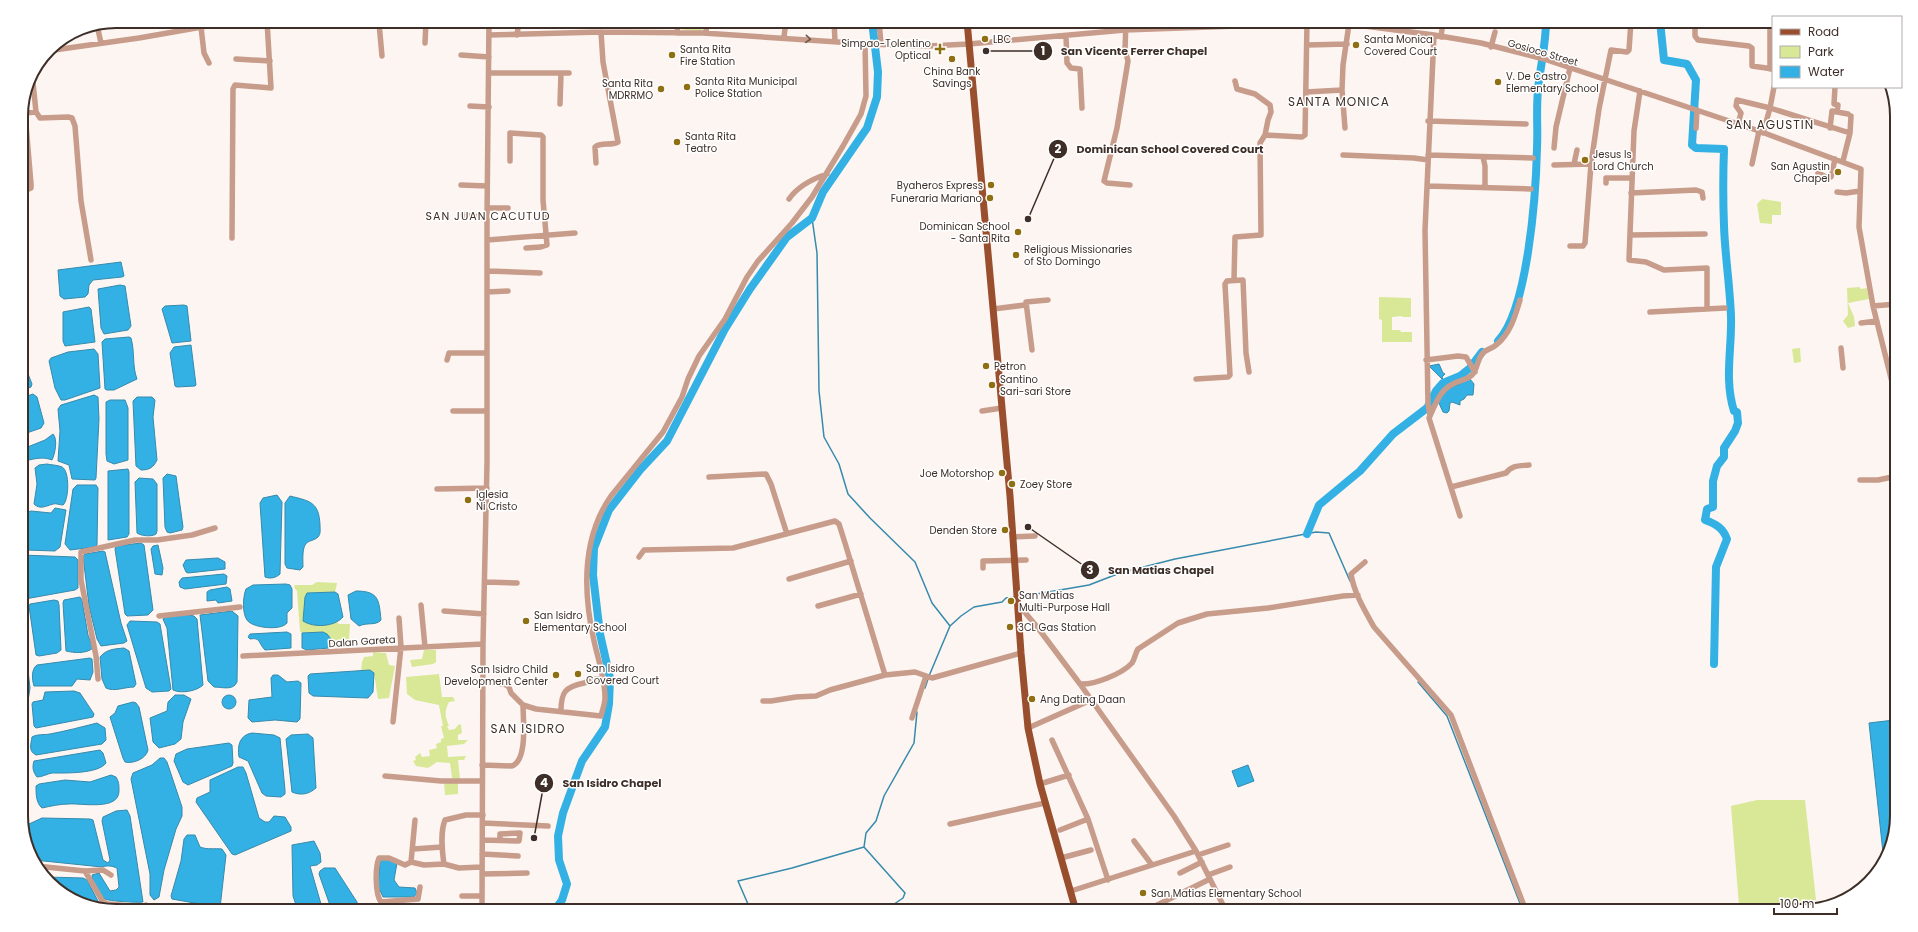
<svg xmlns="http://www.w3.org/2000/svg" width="1918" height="932" font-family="Poppins,sans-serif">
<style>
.green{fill:#d8e896}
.water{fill:#33b1e5;stroke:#368aac}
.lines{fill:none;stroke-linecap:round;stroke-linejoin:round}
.stream{stroke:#368aac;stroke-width:1.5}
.river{stroke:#33b1e5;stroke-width:8}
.minor{stroke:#c89c8b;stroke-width:5.5}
.major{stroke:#994f2e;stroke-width:7}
.oneway{stroke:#6e544a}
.poi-dot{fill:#8e7013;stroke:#fff;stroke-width:1.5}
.labels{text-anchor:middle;stroke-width:3;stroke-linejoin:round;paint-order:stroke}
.poi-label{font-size:10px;fill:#3d2e27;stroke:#fff;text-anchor:start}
.street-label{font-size:10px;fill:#3d2e27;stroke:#fff}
.neighbourhood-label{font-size:11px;letter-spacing:1px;fill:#3d2e27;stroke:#fff}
.quarter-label{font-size:12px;letter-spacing:1px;fill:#3d2e27;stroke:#fff}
.rim{fill:none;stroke:#3d2e27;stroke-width:2}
.leader{fill:none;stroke:#3d2e27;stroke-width:1.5}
.callout-dot{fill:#3d2e27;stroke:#fff;stroke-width:1.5}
.mark-label{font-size:12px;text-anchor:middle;font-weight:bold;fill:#fff}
.callout-label{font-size:11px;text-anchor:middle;font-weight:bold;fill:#3d2e27;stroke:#fff;stroke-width:3;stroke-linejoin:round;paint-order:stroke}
</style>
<rect width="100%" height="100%" fill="#fdf5f1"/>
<!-- green -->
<path class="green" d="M680,21H704L702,32L679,29Z
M1762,199L1781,202V215H1772V224L1760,223L1757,204Z
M1859,287L1861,289L1867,288L1869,299L1848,303L1854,317L1855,326L1848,328L1843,321L1848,315L1847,288Z
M1379,297L1411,298V317H1402V316L1392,317V330H1400L1401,332H1412V342H1382V320L1379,319Z
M1800,348L1801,362L1794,363L1792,349Z
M317,582L337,583L335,592L307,593L329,625L336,621L339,624H350L349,640L346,645L329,648L331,639L323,632L302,633L300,631L297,591L294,587L295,585H312Z
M424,650H436V662L433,664L412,667L410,660L422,659Z
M373,652L386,653L389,665L395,666L389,698L378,699L374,673L361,671L362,662L364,657L373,656Z
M439,674L442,697H453L455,701L449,702C444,712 445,716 449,726H447L449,730L455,729L459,724L461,725L462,733L458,735V740H468L464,744L447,746L448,757L466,756L464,760H458L460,779L452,778L450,763L437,762L428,768L416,766L413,761L416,760L415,757L420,753L422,757L430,756L429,750L437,748L436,744L441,742V739L444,738L441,726H443L439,705L415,700L407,694L406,677Z
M444,782H458V794L445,795Z
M1757,800H1805L1816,900L1739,906L1731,806Z
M1805,902L1806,910L1803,911H1750L1751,906Z"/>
<!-- water -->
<path class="water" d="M121,262L124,276L122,277L93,280L89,285L88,294L85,297L64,299L60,296L58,270Z
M120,285L125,286L131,326L128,330L104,334L101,328L98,289Z
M184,305L187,306L191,341L172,343L162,309L165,306Z
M89,307L91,309L95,342L65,346L63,341V312Z
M129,337L131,338C135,352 132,366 137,379L114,390H107L105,389L102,342L105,339Z
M191,345L196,385L195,386L177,387L175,386L170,353L174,347Z
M94,349L98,354L100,388L65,400H61L55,388L49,361L51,358L68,352Z
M21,356L32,384L31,387L21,391Z
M1439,364L1443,373L1445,374L1442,377L1443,380L1429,366Z
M1470,379L1474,384L1473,395H1467L1464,399L1460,401V405L1452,402L1450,403L1449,411L1447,413L1443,412L1438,401L1448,389Z
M33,394L37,397L44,423L41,428L21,435V398Z
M94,395L98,397L99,419L96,478L95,480L72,479L69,465L58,461L60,431L58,409L61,405Z
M137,397H152L155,400L153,417L157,460C153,468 149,470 141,470L136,466L133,401Z
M110,400H125L128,408V460L114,464L107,461L106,454V402Z
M53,434C58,439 55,454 52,460C44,457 38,458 29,460L25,458V448L45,440Z
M47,464C51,465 58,465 62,467C70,471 69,500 63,505C60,505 56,503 53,504C46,506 40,510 34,504L37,484L35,468L39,465Z
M128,469L129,472V534L127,537L108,540V471Z
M167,474L176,476L183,527L182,530L170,533L167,532L165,527L163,478Z
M139,478L153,479L157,484V531L156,534C152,537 141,536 137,533L135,482Z
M77,485H96L98,488L97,545L94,547L70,550L65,544L73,489Z
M277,495L282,502L280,574C276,578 270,579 265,577L260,503L263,498Z
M290,496C310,501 319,502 320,525C320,529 321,534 318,537C314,541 308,540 305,545C302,551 303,561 303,567L300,570L287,568L285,564V503Z
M55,508L66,510L60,547L55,551L26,550L23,544L28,512L31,511L51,513Z
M141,543L144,545L153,610L148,615L127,616L125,614L115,549L116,546Z
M158,545L163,568L162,575L155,574L151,549L153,546Z
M103,551L105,552L121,623L127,641L124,643L101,646L97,639L89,606L83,556L85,554Z
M22,555L75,557L78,560V588L75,590L25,599L22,598Z
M218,558L225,562V569L188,573L186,572L183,565L186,560Z
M224,574L227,576L226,584L185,589L180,587L179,582L182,578Z
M286,584L290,585L292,589V608L287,613V623C281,631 252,628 247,620C242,613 243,596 246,589L253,585Z
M227,587L230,589L232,601L218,603L216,600L207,601V592L210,590Z
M356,591C379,591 379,600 381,620C376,626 367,622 359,626L351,619L348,595Z
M335,592L338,594L343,617C334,627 314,628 303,621L305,597L307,593Z
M80,597L82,600L88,635L93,648C86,654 74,653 66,651L63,603L64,600Z
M54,600L58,601L59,605L61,650L57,653L39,656L36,655L29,606L30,604Z
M232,611L238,616L237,682C233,691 222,687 214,687L208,681L200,615Z
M189,615L194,616L197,619L203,685C197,691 181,694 173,690L167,628L163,619L166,617Z
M130,621L157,622L160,624L171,689L169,691L152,692L146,688L127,625Z
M287,632L291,634V648L265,650C258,643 261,637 250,639L248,637L250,634Z
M323,632L327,634L331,639L329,648L307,650L302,648V633Z
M124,648L129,651L136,684L134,687C125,687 114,692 106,688L102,679L100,657C107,649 114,649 124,648Z
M21,649H23L26,653L30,688L25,720L21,722Z
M90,658L92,659L93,672L90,680L77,679L72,686H34C32,680 31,669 37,665Z
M370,670L374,673L373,692L368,698L313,696L309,693L308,676L310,674Z
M273,675H278L287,682L298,681L301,683L300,719L297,722L275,720L252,722L248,718L249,700L272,697L271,678Z
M74,691L80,693L94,714L93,717L36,728L34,726L32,704L33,702L43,700L45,692Z
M222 702a7 7 0 1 1 14 0a7 7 0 1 1-14 0Z
M175,695H184L191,699L183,722L181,739L175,744L159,748L153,742L150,718L167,711L168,702Z
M133,702L136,703L139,707L148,750C146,759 133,764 125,762L123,758L110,717L115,713L118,706Z
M1894,716H1897V816L1887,858L1884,862L1869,723L1894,720Z
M97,723L105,728L106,740L102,744L36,755C28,751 31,744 32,737C37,734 44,735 50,734C66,731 81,727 97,723Z
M252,733L274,735L280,738L285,790V794L281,797L266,796L262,793L248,761L239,757C237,745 240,735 252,733Z
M308,734L313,738L316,788C309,794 301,796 292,792L286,739L291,735Z
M229,743L232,745L233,763L232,766L188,785L183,782L174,761L176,754L187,749Z
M100,750L103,753L106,763C98,774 65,773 52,773C47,774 42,777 37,777C33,772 32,767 34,761Z
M160,758H164L167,762L182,807V816L176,829L164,870L159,897L154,900L150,895V874L131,779L133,773L152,765Z
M1248,765L1254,781L1238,787L1232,771Z
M238,767H243L246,773L259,818L265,822H269L274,816L285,817L291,827V831L235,855L232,854L196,802L197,798L210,792V780Z
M111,775L116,777C119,782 119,785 119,791C119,811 81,803 69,804C60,804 51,806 42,808C36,803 36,794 36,786L39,784L65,780L90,782Z
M127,810L130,816L143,902C138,903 108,901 105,899C99,896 92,881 92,875L99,873L110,891L116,890L119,887L117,868C112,866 108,865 102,867L34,860C31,850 26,834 29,824L42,818L90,819L93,820L103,860L108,863L110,860L102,821L103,817L116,811Z
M187,835H195L200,847C208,850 214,848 222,849L226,855L220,908L214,911H207L200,904L172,899L171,896L181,861L184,839Z
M314,841L320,853L321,862L317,865L310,866L323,911H298L293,896L292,845Z
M385,859L397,863L394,880L399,887L415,888L417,893L414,897H383L378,886L380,861Z
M324,868H335L357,902L358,911H332L319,874L320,871Z
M46,877L83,878L87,880L99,903L97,907L74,901Z"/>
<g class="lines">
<!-- stream -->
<path class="stream" d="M812,218L817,253L819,391L824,437L839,464L848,494L870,518L915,562L932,603L950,626L929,676
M1019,597L1089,585L1120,573L1175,559L1316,532L1329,533L1350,581
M950,626L961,616L974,607L1002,602L1006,598L1015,597
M1418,682L1447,716L1523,911
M925,688L928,679
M751,911L738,881L792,868L864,847
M884,911L903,898L905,893L864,847L866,833L876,821L884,796L914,743L917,712"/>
<!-- river -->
<path class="river" d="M1660,21L1664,60L1687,64L1696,80L1692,145L1696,148L1724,149C1723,175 1723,200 1724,226C1725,256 1730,286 1731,317C1732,349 1724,379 1734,411L1737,412L1738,423L1735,431L1724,448V457L1717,466L1713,481V507L1707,509L1705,520C1716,524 1723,528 1727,539L1716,567L1714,664
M1498,341C1528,310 1536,193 1537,148C1538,129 1536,109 1538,90C1540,67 1546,45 1546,21
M1307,534L1319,505L1360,471L1393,434L1427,408L1436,391L1443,383L1460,376L1470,368L1482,352
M554,911L562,900L567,884L559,860L558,836L563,813L582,761L605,727L609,704L610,678L600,634L593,575L594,548L609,510L640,470L667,441L725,329L750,289L787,237L812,218L823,192L867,128L877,97L878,72L872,21"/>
<!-- minor -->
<path class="minor" d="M184,21L185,30
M381,21L379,23L382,56
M834,21L835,41
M879,21L881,44
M1126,21L1125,50L1128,61L1117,128L1104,181L1107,183L1130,185
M97,25L101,43
M201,27L204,53L209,63
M1695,27V36L1698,40L1749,46L1752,48V66L1773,69
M677,33L678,21
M706,33L707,21
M489,35L601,32L703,33L868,44L928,46L969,44L1125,30L1325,23L1349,24L1434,35L1481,43L1544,59L1759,131L1861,169L1859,227L1873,306L1897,402
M517,35L519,21
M1434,35L1425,230L1428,404L1430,416L1429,418L1460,516
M1066,36L1067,63L1071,68L1080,69L1082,108
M784,37L786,21
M1441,37L1443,21H1448
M425,43L426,21
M1307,45L1347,44
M1491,47L1495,32
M47,51L139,38L236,21
M461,55L489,57
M236,59L270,61
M1770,69V21
M32,73L36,112
M489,73H569
M1835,87L1834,104L1838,105L1837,112
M1342,90L1345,128
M1640,91L1634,131L1629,260L1646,262L1664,270L1707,268V309
M1306,92L1342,90L1343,65L1349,24
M560,104L561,73
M470,106L489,107
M1428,121L1526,124
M1738,124L1741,113L1736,106L1737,100L1770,108L1850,133L1843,161
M1696,128L1697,110
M1830,128L1832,111L1848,114
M1763,133L1770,108L1774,87
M1850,133L1851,116
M1265,135L1302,137L1305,135L1307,22
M1554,148L1556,127L1570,68
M1343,155L1414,158L1428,160
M1428,155L1533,158
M1483,157L1485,166V187
M510,161V133L541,135L543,137V200L547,245L541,247L526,248
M596,163L595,147C601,142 611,146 618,142L603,62L601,32
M1574,164L1577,150
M1752,164L1759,131
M1554,165L1591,164
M1818,173L1828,178L1831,177L1835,159
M1606,183V178H1631
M461,185L487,186
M1427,186L1531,189
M22,192L31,188V184L25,113L36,112L40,118L68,117L72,118L75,126L81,201L91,260
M1837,192L1846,193L1860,191
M1631,193L1696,190L1702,192L1703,198
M789,199C798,186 812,179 827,174
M487,208H508
M463,215L487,218
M1630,235L1705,234
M232,238L233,89L235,85L271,88L267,21
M487,240L575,233
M1570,246H1583L1585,243L1591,164L1599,109L1611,50L1627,52L1629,50L1631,21
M487,271L540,273
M1234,280L1235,237L1261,235L1260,143L1265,135L1268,120L1271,112L1270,105L1255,94L1237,89L1235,81
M487,292L508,291
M1873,306L1897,304
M993,309L1025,305
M1650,312L1725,308
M1861,323L1877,321
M1841,348L1843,368
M1032,350L1026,302L1048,300
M447,360L449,353H486
M1426,360L1458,356L1466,357L1475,372
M1196,379L1228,377L1230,375L1225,284L1227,281L1243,280L1246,353L1249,372
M453,411H486
M982,411L1002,408
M1430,416C1436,403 1440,390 1453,384C1459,380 1467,380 1472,375C1478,369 1477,359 1483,353C1486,349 1492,349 1496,345C1510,334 1515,317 1520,300
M709,477L766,474L771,484L787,534
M1860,480H1878L1897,476
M1451,487L1506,473C1512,465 1519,466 1529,465
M437,489L487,488
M1013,537L1035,536
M639,557L644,550L733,548L835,521L839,524L845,543L885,675
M1365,562L1351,574C1354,593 1365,611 1374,627L1451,715L1526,911
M983,568V561L1026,560
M789,579L851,561
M485,582L517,583
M1017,603L1038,628L1080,684L1174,816L1196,851L1226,911
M421,605L425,647
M818,606L861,594
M444,611L484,614
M159,616L240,607
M243,656L483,644
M98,679L96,656L81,580V552L135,540H157L192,535L215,528
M1080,684C1094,685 1122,674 1132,663C1135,659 1135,653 1138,649L1178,623L1207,614L1268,608L1343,596L1358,595
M763,701H771L796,697L816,696L830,690L885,675L915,672L932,678L1021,653
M523,705L536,709L601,716C602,711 605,704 605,698C605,679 598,659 594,641C583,592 581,539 611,496L663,432L682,397L688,379L699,356L725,319L747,277L758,261L792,223L812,197L843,146L861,114L866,96L865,43
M561,711C561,692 565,687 584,683C591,681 594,678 602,679
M912,718L926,676
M393,722L401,647L399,618
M1028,728L1091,700
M1052,740L1088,819L1108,880
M482,765L512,766C528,760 523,719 523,705L511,693L509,687L504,684L483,682
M385,776L441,781H482
M1040,784L1069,775
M483,823L548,826
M950,824L1045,803
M1060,830L1088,819
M483,840L519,841L520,833L500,834V840
M1134,841L1152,865
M413,849L442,847
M482,854L518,856
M1198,855L1228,845
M1061,858L1091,850
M411,862L415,820
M444,864C442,850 440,833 445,820L466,815H483
M36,866L85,871L103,870L111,875
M85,871L103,902L108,904L142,907L146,905
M1180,873L1202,862
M482,874L527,873
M1208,875L1230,867
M420,887L418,899L381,902C375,894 375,867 379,858H389L405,865L411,862L424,865L444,864L459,868L481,867
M1071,891L1196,851
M462,896H482
M1026,908L1027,911
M482,911L483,644L487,464V218L489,21
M1145,911L1210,879"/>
<!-- major -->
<path class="major" d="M967,21L1010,496L1021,653L1028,728L1040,784L1076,911"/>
</g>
<!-- one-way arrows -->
<defs><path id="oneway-chevron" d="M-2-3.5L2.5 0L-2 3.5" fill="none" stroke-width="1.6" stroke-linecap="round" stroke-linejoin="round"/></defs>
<use class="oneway" href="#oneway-chevron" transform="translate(808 39) rotate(5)"/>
<!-- markers -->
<g class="poi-dot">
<circle cx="985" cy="39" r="4"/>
<circle cx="1356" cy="45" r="4"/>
<path d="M938 43h4v4h4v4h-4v4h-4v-4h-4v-4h4z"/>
<circle cx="672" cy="55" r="4"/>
<circle cx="952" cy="59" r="4"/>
<circle cx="1498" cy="82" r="4"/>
<circle cx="687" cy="87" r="4"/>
<circle cx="661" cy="89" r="4"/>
<circle cx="677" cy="142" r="4"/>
<circle cx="1585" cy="160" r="4"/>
<circle cx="1838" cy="172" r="4"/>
<circle cx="991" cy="185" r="4"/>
<circle cx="990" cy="198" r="4"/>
<circle cx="1018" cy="232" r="4"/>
<circle cx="1016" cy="255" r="4"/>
<circle cx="986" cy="366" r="4"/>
<circle cx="992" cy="385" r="4"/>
<circle cx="1002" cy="473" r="4"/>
<circle cx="1012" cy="484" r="4"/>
<circle cx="468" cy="500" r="4"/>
<circle cx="1005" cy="530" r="4"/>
<circle cx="1011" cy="601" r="4"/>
<circle cx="526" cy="621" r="4"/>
<circle cx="1010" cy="627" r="4"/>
<circle cx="578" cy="674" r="4"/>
<circle cx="556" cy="675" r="4"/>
<circle cx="1032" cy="699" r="4"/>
<circle cx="1143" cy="893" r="4"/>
</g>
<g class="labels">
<!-- poi labels -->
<g class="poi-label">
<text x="993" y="43">LBC</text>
<text x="1364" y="43">Santa Monica<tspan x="1364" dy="12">Covered Court</tspan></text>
<text x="931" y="47" text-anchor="end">Simpao-Tolentino<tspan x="931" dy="12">Optical</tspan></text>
<text x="680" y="53">Santa Rita<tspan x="680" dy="12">Fire Station</tspan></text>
<text x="952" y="75" text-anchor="middle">China Bank<tspan x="952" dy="12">Savings</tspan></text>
<text x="1506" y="80">V. De Castro<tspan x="1506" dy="12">Elementary School</tspan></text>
<text x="695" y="85">Santa Rita Municipal<tspan x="695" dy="12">Police Station</tspan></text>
<text x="653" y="87" text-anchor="end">Santa Rita<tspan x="653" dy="12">MDRRMO</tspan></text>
<text x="685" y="140">Santa Rita<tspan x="685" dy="12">Teatro</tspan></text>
<text x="1593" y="158">Jesus Is<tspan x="1593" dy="12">Lord Church</tspan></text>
<text x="1830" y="170" text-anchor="end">San Agustin<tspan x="1830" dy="12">Chapel</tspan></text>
<text x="983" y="189" text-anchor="end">Byaheros Express</text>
<text x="982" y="202" text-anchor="end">Funeraria Mariano</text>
<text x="1010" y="230" text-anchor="end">Dominican School<tspan x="1010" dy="12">- Santa Rita</tspan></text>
<text x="1024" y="253">Religious Missionaries<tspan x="1024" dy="12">of Sto Domingo</tspan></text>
<text x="994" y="370">Petron</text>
<text x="1000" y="383">Santino<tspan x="1000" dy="12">Sari-sari Store</tspan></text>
<text x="994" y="477" text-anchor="end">Joe Motorshop</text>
<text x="1020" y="488">Zoey Store</text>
<text x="476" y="498">Iglesia<tspan x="476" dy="12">Ni Cristo</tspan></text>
<text x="997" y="534" text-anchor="end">Denden Store</text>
<text x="1019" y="599">San Matias<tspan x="1019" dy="12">Multi-Purpose Hall</tspan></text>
<text x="534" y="619">San Isidro<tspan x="534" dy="12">Elementary School</tspan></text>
<text x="1018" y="631">3CL Gas Station</text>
<text x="586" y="672">San Isidro<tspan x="586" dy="12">Covered Court</tspan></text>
<text x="548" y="673" text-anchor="end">San Isidro Child<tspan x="548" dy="12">Development Center</tspan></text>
<text x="1040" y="703">Ang Dating Daan</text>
<text x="1151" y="897">San Matias Elementary School</text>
</g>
<!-- street labels -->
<g class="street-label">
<text transform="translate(1543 52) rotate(16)" y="4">Gosioco Street</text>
<text transform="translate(362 641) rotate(-4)" y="4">Dalan Gareta</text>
</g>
<!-- neighbourhood labels -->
<g class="neighbourhood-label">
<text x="488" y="220">SAN JUAN CACUTUD</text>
</g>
<!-- quarter labels -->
<g class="quarter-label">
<text x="1339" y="106">SANTA MONICA</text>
<text x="1770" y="129">SAN AGUSTIN</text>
<text x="528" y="733">SAN ISIDRO</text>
</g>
</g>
<!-- crop -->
<path d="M0 0H1918V932H0ZM116 28H1802A88 88 0 0 1 1890 116V816A88 88 0 0 1 1802 904H116A88 88 0 0 1 28 816V116A88 88 0 0 1 116 28Z" fill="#fff" fill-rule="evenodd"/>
<path class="rim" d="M116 28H1802A88 88 0 0 1 1890 116V816A88 88 0 0 1 1802 904H116A88 88 0 0 1 28 816V116A88 88 0 0 1 116 28Z"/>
<!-- callouts -->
<path class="leader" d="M986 51L1043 51M1028 219L1058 149M1028 527L1090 570M534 838L544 783"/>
<g class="callout-dot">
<circle cx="986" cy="51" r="4"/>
<circle cx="1028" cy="219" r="4"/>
<circle cx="1028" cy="527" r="4"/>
<circle cx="534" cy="838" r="4"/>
<circle cx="1043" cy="51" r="10"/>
<circle cx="1058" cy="149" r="10"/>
<circle cx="1090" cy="570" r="10"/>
<circle cx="544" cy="783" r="10"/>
</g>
<g class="mark-label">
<text x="1043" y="55">1</text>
<text x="1058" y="153">2</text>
<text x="1090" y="574">3</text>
<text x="544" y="787">4</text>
</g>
<g class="callout-label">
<text x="1134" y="55">San Vicente Ferrer Chapel</text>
<text x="1170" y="153">Dominican School Covered Court</text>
<text x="1161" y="574">San Matias Chapel</text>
<text x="612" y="787">San Isidro Chapel</text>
</g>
<!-- legend -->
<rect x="1772" y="16" width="130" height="72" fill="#ffffff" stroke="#b1aba9"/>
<rect x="1780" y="29" width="20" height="6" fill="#994f2e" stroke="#b1aba9"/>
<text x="1808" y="36" font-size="12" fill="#3d2e27">Road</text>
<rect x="1780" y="46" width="20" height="12" fill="#d8e896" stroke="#b1aba9"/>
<text x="1808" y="56" font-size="12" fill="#3d2e27">Park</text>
<rect x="1780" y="66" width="20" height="12" fill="#33b1e5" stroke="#b1aba9"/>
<text x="1808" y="76" font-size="12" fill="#3d2e27">Water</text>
<!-- scale -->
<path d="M1774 908v6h63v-6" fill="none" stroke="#3d2e27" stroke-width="2"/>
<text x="1780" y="908" font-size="12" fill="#3d2e27" stroke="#ffffff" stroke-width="3" paint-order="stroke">100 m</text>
</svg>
